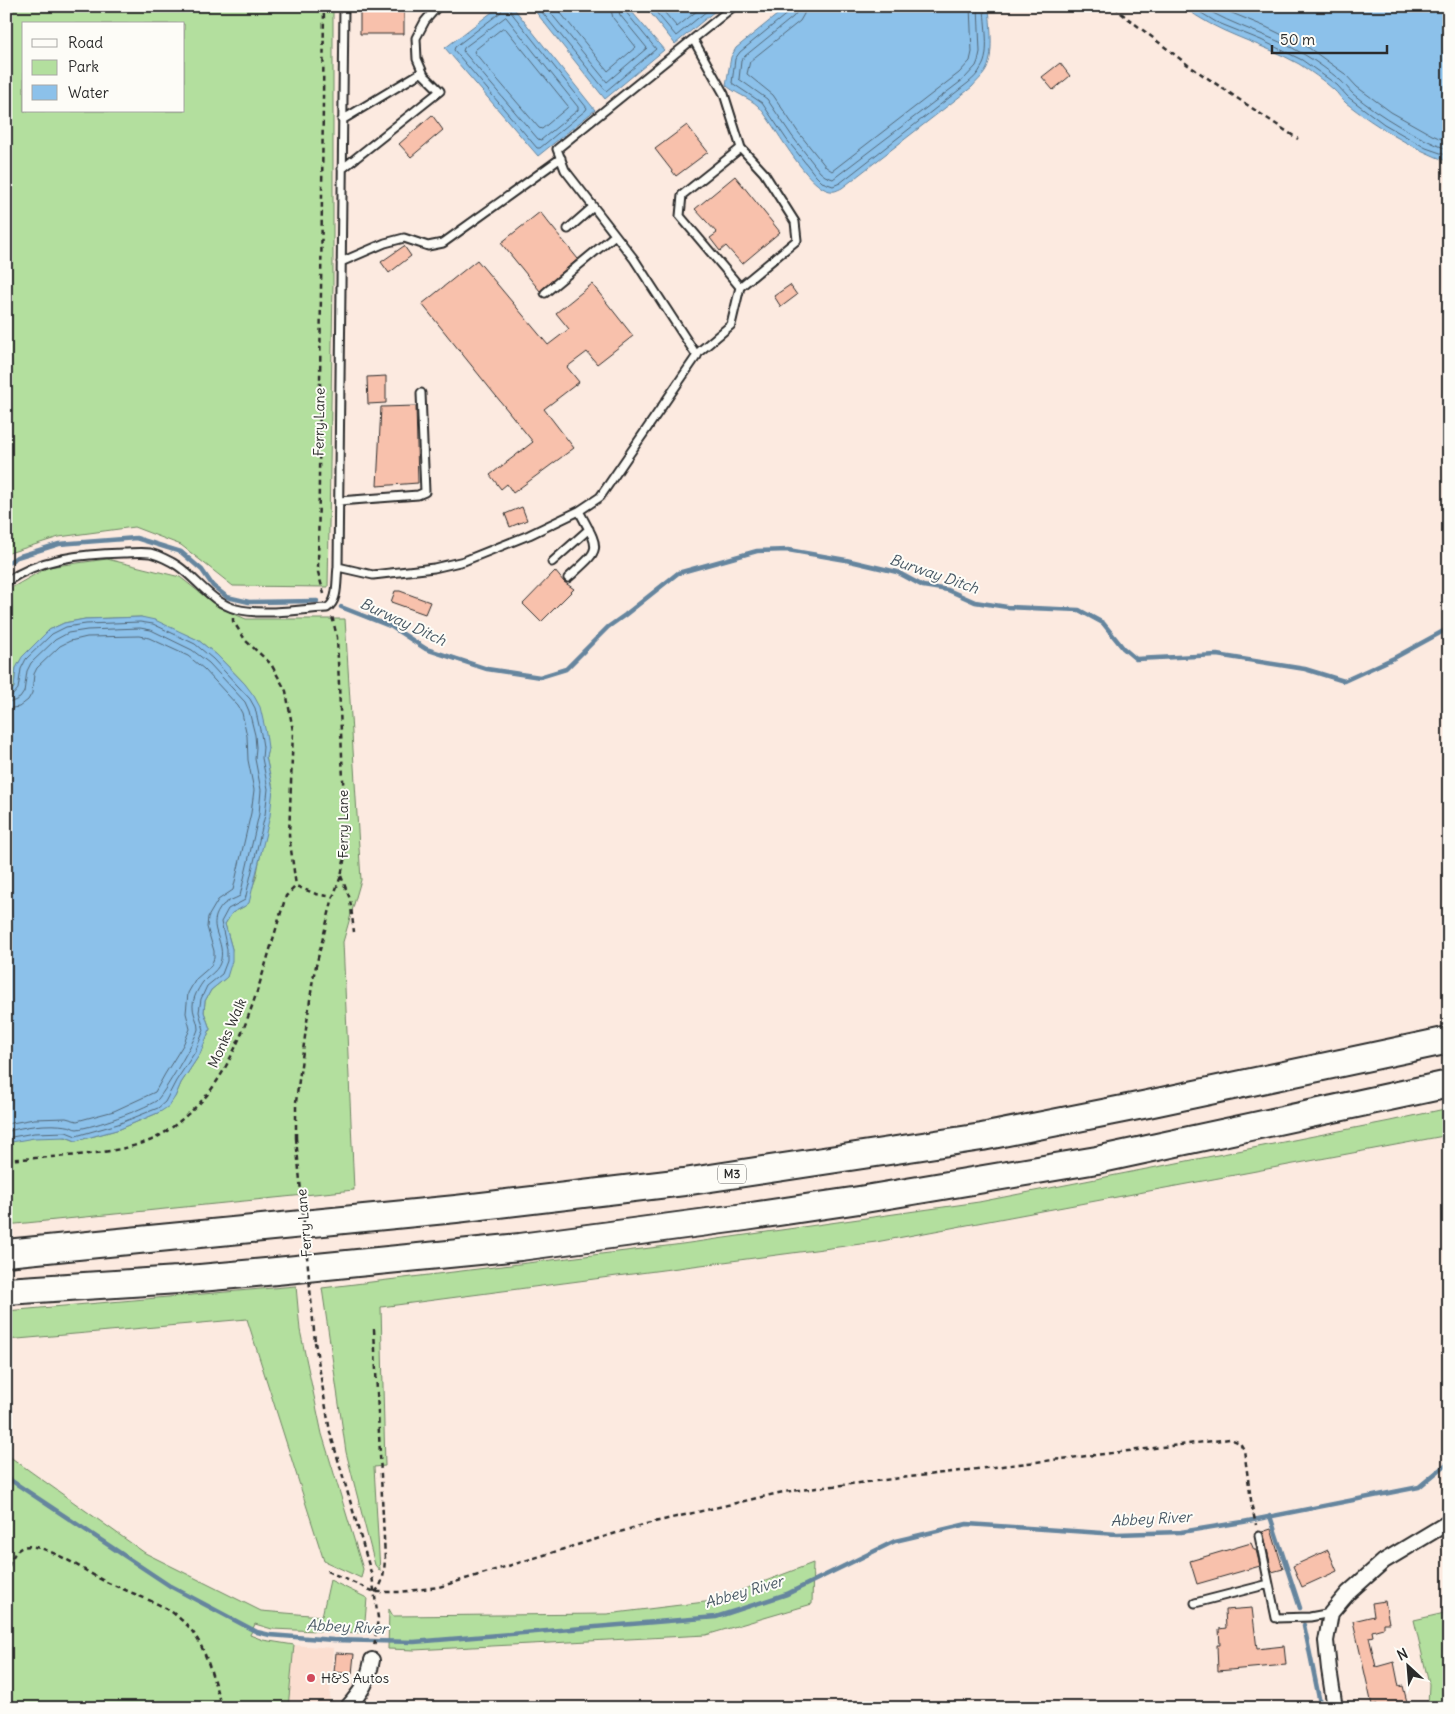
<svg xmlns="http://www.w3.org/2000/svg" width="1455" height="1714" font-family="Delius,sans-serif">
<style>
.built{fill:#fbded0}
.green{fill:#b3df9e;stroke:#6f8564;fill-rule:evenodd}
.water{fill:#8cc1ea;stroke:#65859e}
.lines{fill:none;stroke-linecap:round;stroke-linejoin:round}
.shore{stroke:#526777;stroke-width:1}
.stream{stroke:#65859e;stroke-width:4.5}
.building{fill:#f8c1ac;stroke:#2b2b2b}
.lane-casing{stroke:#2b2b2b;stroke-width:11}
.street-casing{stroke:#2b2b2b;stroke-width:18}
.highway-casing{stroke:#2b2b2b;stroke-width:30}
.path{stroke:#2b2b2b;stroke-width:2.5;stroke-dasharray:5 4;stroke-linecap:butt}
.lane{stroke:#fdfcf7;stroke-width:7}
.street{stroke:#fdfcf7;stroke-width:14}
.highway{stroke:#fdfcf7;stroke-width:26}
.path-bridge{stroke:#2b2b2b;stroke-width:2.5;stroke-dasharray:5 4;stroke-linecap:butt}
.poi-dot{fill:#d1495b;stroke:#fdfcf7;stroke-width:2}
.labels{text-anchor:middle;stroke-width:4;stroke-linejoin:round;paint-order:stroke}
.shield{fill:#fdfcf7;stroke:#6a6a68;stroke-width:1}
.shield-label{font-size:12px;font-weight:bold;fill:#2b2b2b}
.street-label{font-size:14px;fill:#2b2b2b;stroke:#fdfcf7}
.poi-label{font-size:14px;fill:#2b2b2b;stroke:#fdfcf7;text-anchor:start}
.water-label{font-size:15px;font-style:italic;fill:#485864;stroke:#fdfcf7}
</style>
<rect width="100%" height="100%" fill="#fceae0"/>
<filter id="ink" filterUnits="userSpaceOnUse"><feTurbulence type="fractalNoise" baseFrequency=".02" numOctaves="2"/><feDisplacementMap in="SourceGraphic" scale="10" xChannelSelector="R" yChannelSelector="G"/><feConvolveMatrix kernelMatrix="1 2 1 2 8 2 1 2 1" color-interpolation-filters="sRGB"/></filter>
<g filter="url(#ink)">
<!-- built -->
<path class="built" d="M294,1645L333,1648L329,1708H288Z"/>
<!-- green -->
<path class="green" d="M6,6H333V283L328,587L233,586L181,545L134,527L59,537L6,554ZM24,24H184V111H24Z
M107,559L180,577L218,607L246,619H345L361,880L343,942L354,1190L6,1225V1143C20,1139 51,1134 65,1137C69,1138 72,1140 76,1141L120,1129L160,1112L175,1097L181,1083L200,1054L210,1029L204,1012L205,1001L211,990L227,977L232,949L225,924L232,913L245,906L256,878L273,789L266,757L268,748L245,684L217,655L198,640L141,617L85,619L64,623L49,630L16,668L14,688L11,691H6V591L48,567Z
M1449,1108V1135L876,1242L381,1307L385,1466L374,1467L380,1571L375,1565L346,1452L322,1288L675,1245L979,1202L1390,1121Z
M296,1286L300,1330L322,1434L363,1569L361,1578L324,1561L247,1319L6,1340V1311Z
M6,1454L145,1553L261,1611L322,1616L330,1580L367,1598L364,1633L272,1629L255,1624L250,1635L263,1640L294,1645L288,1708H6Z
M813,1563L812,1604L706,1635L414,1650L388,1649L389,1609L393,1616L607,1614L713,1601Z
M1449,1612V1708H1413L1428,1705L1429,1684L1414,1620Z"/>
<!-- water -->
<path class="water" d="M500,6H512L595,110L538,156L445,48Z
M531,6H627L664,50L605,99Z
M645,6H721L675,44Z
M788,6H989C990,24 995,57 985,72C982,77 976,82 972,87L842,188C840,189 838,190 835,191C810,196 774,122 758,106C750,98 732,92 726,85L731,57L736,48Z
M1183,6H1449V162C1411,148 1377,127 1346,103C1341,99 1338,93 1333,89C1323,80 1310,71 1299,64C1262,43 1215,33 1183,6Z
M141,617L155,620L198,640L217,655L245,684L254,696L260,707L266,733L268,748L266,757L273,789L270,816L249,903L245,906L232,913L225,924L232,949V961L227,977L211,990L205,1001L204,1012L210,1029L200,1054L181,1083L175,1097L169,1106L160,1112L120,1129L76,1141L66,1137L34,1138L6,1143V691H11L14,688L16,668L22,657L49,630L64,623L85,619Z"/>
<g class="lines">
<!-- shore -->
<path class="shore" d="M503,6L501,12L455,47L454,50L537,148H540L586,110L587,108L510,11L509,6
M537,6L606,91L656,49L625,11L624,6
M545,6L607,82L647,48L620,15L617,6
M555,6L608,71L636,47L613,18L610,6
M651,6L676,36L713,6
M659,6L677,27L703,6
M791,6L789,12L740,52L735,59L732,83L762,103L787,140L816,176L822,182L833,186L840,183L968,83C973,79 978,74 981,68C991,54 984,23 984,6
M797,6V12L793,17L745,56L741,61L739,79L767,99L792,136L820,172L825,176L833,179L964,79L976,66L978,61L980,52L978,6
M805,6L804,14L800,21L750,61L747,74L773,95L798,132L826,167L832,171L959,73L970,61L972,52L970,6
M1190,6L1216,22L1261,40L1302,60L1337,85L1348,97L1384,124L1426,148L1449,156
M1201,6C1234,27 1272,35 1305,55C1317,62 1329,71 1340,80C1345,84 1348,89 1353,94C1381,117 1415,137 1449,150
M1215,6L1266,27L1309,48L1345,74L1357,87L1391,112L1432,135L1449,142
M506,17L578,107V110L541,140L538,139L463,51L464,48Z
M503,28L506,29L568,106L567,108L542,129L539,128L474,52L475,50Z
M6,696L13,695L18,689L21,669L26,659L52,634L66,627L86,624L140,622L153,624L195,644L213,659L250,699L255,708L261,734L263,747L262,758L268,789L265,815L245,900L228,909L221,922L227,949V961L222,974L207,986L201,999L199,1012L204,1030L195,1052L176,1081L165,1102L158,1108L118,1124L76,1136L66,1132L34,1133L6,1138
M6,702L14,701L20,698L24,692L27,671L31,663L55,640L68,633L87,630L140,628L151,630L192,650L209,663L245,702L249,711L255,735L256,747L255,759L261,790L259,814L240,896C235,899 227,901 223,905C204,926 225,938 221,959C219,971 210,974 203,982C200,986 197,991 195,996C189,1011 198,1018 198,1029C197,1037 162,1097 156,1101C141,1110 95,1127 77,1129C73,1129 71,1126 67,1126C48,1123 24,1126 6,1132
M6,709L19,707L28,700L32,693L34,674L37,668L60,646L70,641L87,637L139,636L149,638L188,656L204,669L238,706L242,713L247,736L248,760L254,790L251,813L233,890L218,900L208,917L207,927L214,951V958L211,966L196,979L188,993L186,1013L190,1029L183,1045L165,1074L155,1092L114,1111L77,1121L66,1118L34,1119L6,1124"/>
<!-- stream -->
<path class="stream" d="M6,564L17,557L59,544L136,538L181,552L202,570L213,586L227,597L249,602L317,601
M341,607L392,627L426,649L487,669L540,677L566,669L608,627L625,615L678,573L757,551L788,550L846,560L897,572L923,586L948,590L975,602L1007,607L1079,610L1103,623L1123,648L1136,659L1217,655L1305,669L1344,681L1394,658L1449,628
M6,1477L170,1586L257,1632L270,1635L333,1640L414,1642L716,1617L787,1594L895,1541L967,1524L1117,1534L1181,1532L1243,1522L1419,1487L1449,1462
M1270,1516L1300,1608
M1304,1625L1321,1708"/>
</g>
<!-- building -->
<path class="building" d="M360,6H404V34H360Z
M1060,63L1070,76L1053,90L1042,77Z
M432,115L443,130L411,157L399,144Z
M687,125L708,152L676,176L655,149Z
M735,176L780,232L742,264L726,246L720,251L710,238L717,233L695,209Z
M540,212L578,259L540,291L501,243Z
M404,246L411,256L389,273L381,262Z
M477,260L548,345L569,329L556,313L592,284L633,336L597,364L587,352L567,367L579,382L544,409L574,448L513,493L507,484L501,489L490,475L533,442L422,304Z
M790,285L797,295L781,307L774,296Z
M386,376V403L368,404L367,377Z
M416,406L418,483L377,486L381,407Z
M522,507L527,520L510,527L505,514Z
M555,571L564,582L574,589L541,622L523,604Z
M395,591H400L430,602L425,614L391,602Z
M1271,1529L1283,1569L1272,1572L1264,1535L1262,1532Z
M1251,1543L1254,1550H1256L1260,1566L1197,1584L1190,1561Z
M1328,1550L1337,1571L1302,1587L1293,1566Z
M1385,1601L1389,1623H1383V1628L1372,1631L1373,1636L1369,1637L1376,1667L1394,1662L1399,1687L1403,1686L1408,1706L1400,1708H1377V1704L1372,1705L1353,1621L1374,1616L1372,1603Z
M1252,1608L1257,1649L1284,1646L1286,1665L1218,1671L1217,1645H1220L1219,1629L1226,1628L1225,1610Z
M336,1653L354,1654L352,1674L334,1672Z"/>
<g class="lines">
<!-- lane casing -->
<g class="lane-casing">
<path id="lane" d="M342,120L422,72
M342,169L440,91L424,75L417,59L416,38L425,21L438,6
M568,229L593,207
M341,262L385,243L404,238L428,246L443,243L561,158
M740,287L680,216L682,195L741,148
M545,293L615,235
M697,356L634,259L565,170L557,149L734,6
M339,501L418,495L425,492L421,393
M552,562L589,529
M338,567L373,575L434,568L464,561L529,535L579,511L600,497L700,351L731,325L740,287L797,240L795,222L764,173L741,148L724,94L693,39
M568,578C602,547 601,552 579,511
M6,582C40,558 82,554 123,553C131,553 142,552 150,553C158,555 171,561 178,566C197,579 212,603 236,609C265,616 298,609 327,608C339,601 336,580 338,567L344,6
M1259,1536L1276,1618L1310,1617L1331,1613
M1195,1603L1269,1584"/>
</g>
<!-- street casing -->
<g class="street-casing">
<path id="street" d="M347,1708C362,1691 368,1682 372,1660
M1335,1708L1329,1669L1326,1641L1331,1613L1348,1593L1384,1561L1449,1522"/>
</g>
<!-- highway casing -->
<g class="highway-casing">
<path id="highway" d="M6,1253L456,1209L684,1182L982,1137L1148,1104L1449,1040
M6,1291L178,1280L266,1272L520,1247L745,1217L859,1200L1097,1160L1449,1084"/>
</g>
<!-- path -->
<path class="path" d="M1115,6L1121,13L1188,65L1298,139
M324,594L318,572L324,6
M233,618V621L246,641L271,664L286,691L293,731L289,835L296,886
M341,876L350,899L354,932
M296,1138V1102L313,978L333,897L341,876L346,851L337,637L332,616
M6,1160C54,1156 104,1157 149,1141C161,1136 172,1128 181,1120C192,1111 204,1100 213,1087C249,1036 267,956 286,896L296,886L316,894L333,897
M374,1329L385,1559C384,1571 384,1584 375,1592
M315,1342L330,1432L372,1576L378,1618L374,1648
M327,1571L375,1592H400L439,1587L646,1524L783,1492L1230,1439L1240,1443L1244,1450L1252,1507L1256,1525
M6,1575C10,1565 12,1551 23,1547C44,1541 87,1573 106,1582C127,1591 149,1599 169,1610C176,1615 183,1621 189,1627C208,1650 213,1681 222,1708"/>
<!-- lane -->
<use href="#lane" class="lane"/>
<!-- street -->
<use href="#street" class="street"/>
<!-- highway -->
<use href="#highway" class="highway"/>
<!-- path-bridge -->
<path class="path-bridge" d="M296,1138L315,1342"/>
</g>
</g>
<!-- markers -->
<circle class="poi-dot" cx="311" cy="1678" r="5"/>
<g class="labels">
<!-- shield labels -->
<rect class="shield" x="718" y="1164.5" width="28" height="19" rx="4"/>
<g class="shield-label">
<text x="732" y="1178">M3</text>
</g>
<!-- street labels -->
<g class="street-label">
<text transform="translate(319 422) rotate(-89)" y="5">Ferry Lane</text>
<text transform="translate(343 824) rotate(-90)" y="5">Ferry Lane</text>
<text transform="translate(227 1033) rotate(-66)" y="5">Monks Walk</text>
<text transform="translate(304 1223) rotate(-95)" y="5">Ferry Lane</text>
</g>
<!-- poi labels -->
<g class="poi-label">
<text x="321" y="1683">H&amp;S Autos</text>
</g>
<!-- water labels -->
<g class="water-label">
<text transform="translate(934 574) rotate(19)" y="5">Burway Ditch</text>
<text transform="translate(403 622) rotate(25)" y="5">Burway Ditch</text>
<text transform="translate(1151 1519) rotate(-3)" y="5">Abbey River</text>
<text transform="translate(744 1592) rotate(-16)" y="5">Abbey River</text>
<text transform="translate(347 1627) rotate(3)" y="5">Abbey River</text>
</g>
</g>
<!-- margin -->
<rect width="1455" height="1714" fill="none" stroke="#fdfcf7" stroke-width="25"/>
<rect x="12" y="12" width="1430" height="1689" fill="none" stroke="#2b2b2b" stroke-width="2" filter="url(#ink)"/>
<!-- legend -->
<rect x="22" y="22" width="162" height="90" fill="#fdfcf7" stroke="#a9a8a5"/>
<rect x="32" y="39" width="25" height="8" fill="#fdfcf7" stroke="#a9a8a5"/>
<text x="68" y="48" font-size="15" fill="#2b2b2b">Road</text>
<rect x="32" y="60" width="25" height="15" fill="#b3df9e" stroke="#a9a8a5"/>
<text x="68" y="72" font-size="15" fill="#2b2b2b">Park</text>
<rect x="32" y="85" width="25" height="15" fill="#8cc1ea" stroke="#a9a8a5"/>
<text x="68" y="98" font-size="15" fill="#2b2b2b">Water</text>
<!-- north arrow -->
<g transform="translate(1408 1666) rotate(334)" stroke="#fdfcf7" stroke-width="4" paint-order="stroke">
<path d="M0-4L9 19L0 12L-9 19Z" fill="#2b2b2b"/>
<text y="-8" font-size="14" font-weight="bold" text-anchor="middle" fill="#2b2b2b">N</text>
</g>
<!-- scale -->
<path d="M1272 45v8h115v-8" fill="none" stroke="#2b2b2b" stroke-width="2.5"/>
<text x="1280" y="45" font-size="15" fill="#2b2b2b" stroke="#fdfcf7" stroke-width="4" paint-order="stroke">50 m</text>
</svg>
